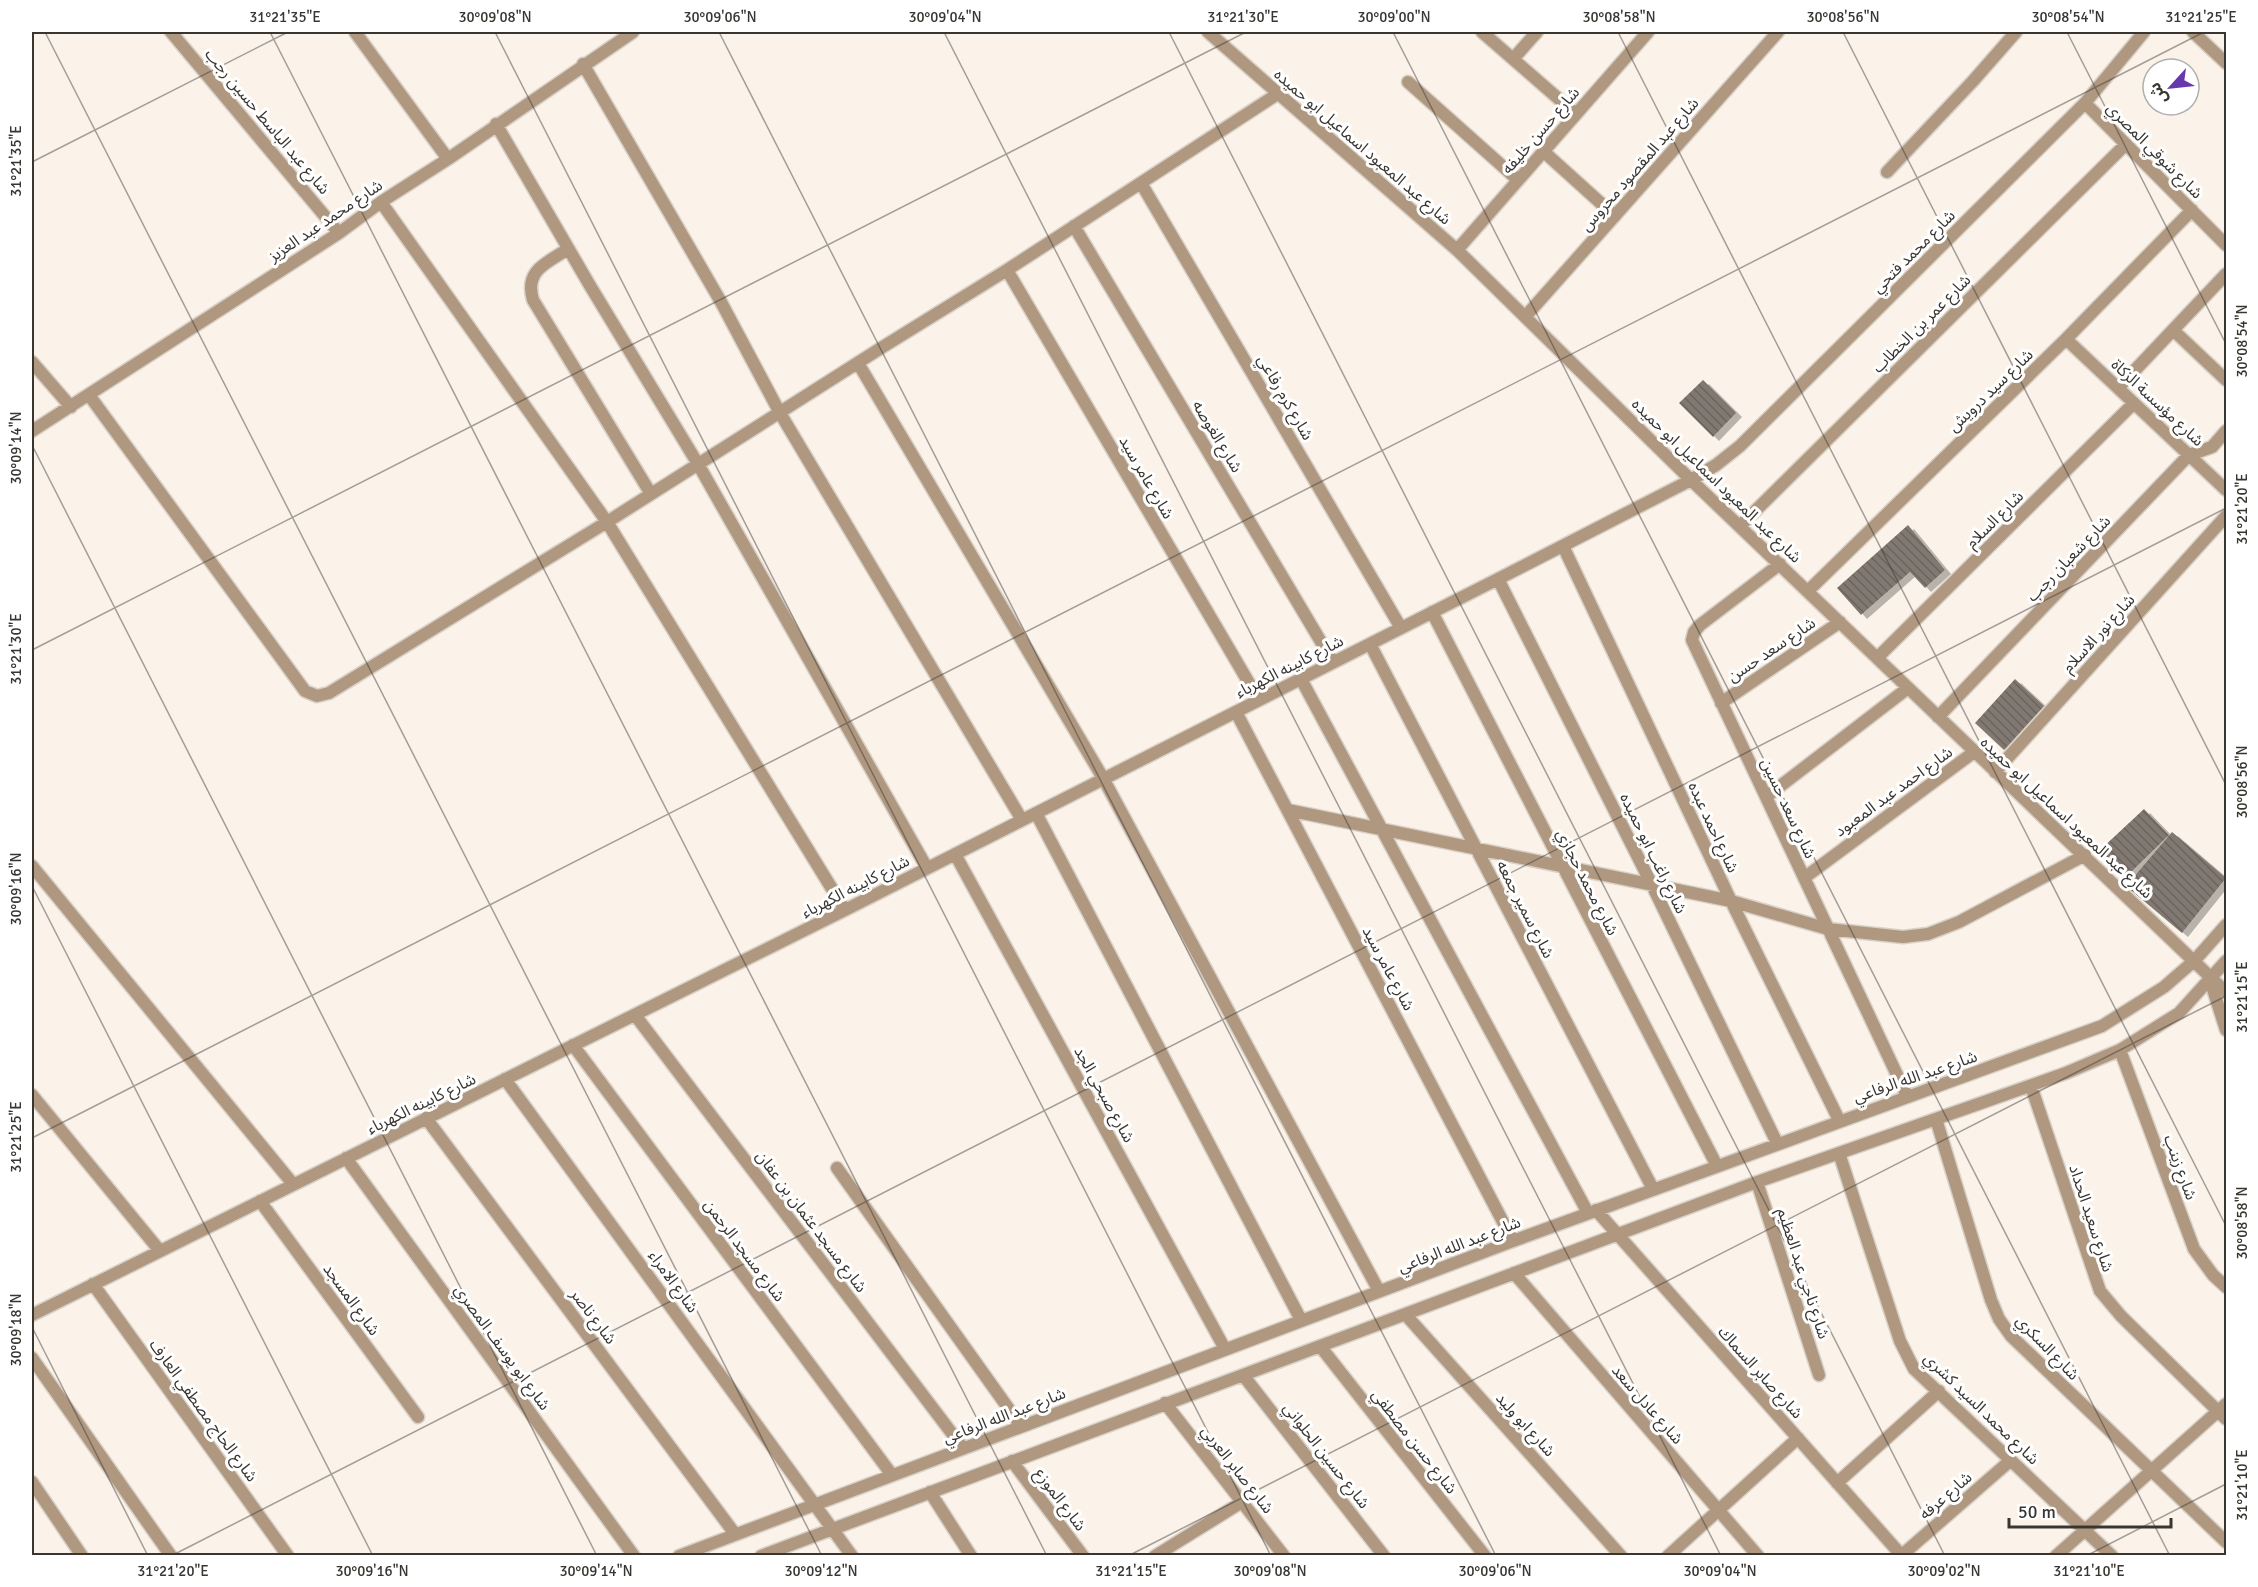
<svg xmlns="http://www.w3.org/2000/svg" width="2258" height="1587" font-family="Signika,'Noto Sans Arabic',sans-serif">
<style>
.building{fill:url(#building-back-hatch);filter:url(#shadow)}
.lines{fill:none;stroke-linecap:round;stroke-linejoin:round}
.street-casing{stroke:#d8d1c8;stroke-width:15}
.street{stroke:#af987f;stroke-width:12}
.ticks{fill:none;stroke:#393632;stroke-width:1.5;stroke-opacity:0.45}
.labels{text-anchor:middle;stroke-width:6;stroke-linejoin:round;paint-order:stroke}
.street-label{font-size:16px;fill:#393632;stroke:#fff}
.neatline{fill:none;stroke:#393632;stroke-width:2}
.ticks-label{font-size:15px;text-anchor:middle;fill:#393632}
</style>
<defs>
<pattern id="building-back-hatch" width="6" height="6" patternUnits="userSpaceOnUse" patternTransform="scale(1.5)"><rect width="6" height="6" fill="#817971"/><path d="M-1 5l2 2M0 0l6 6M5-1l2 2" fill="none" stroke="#6b645d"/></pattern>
<filter id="shadow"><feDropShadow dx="6" dy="4" stdDeviation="0" flood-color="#0004"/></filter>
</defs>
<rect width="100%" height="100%" fill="#fbf3e9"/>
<!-- building -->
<path class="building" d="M1703,380L1736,413L1713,437L1679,403Z
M1908,525L1945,570L1925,588L1910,572L1861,615L1837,588Z
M2015,679L2044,706L2004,750L1975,723Z
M2144,809L2169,835L2126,877L2100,850Z
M2172,832L2226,878L2182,933L2126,886Z"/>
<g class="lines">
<!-- street casing -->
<g class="street-casing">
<path id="street" d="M171,32L339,233
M355,32L448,159
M1208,32L1457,250L1691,480L2226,992
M1482,32L1576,114
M2193,32L2226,63
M1513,59L1537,32
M583,64L721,302L780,413L1022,820
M1408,82L1518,180
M2085,103L2226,245
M496,124L589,284L698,464L927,868
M1543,151L1615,216
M1887,172L1973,81L2016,32
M1141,183L1401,628
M381,202L607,522L845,910
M1074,226L1333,662
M568,249C547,263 524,270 533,300L651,494
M1457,250L1648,32
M1007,270L1259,700
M1525,317L1778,32
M2173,330L2226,380
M2066,339L2226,490
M32,362L71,407
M858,363L1103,778L1379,1291
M2118,388L2226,274
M89,395L305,691L317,696L329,693L607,522L881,348L1007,270L1279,93
M32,431L339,233L381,202L448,159L633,32
M1740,526L2126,144
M1563,546L1731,901L1839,1120
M1780,564L1700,625L1694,632L1692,640L1907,1096
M1498,579L1652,885L1777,1143
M1808,591L2066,339L2192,210
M1432,612L1717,1166
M1370,644L1653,1189
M1877,658L2134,403
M1301,679L1588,1213
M1721,703L1840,622
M1236,712L1513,1241
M1938,717L2189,455L2212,447L2226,431
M1995,772L2226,516
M1766,797L1908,688
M1288,810L1731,901L1828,929L1903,937L1928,934L1959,922L2085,855
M1036,813L1301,1320
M955,854L1225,1349
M32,866L293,1184
M1804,878L1974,752
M2210,980L2226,1030
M635,1015L963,1448
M573,1045L892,1475
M2120,1050L2194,1249L2213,1275L2226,1287
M505,1079L852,1556
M2031,1086L2100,1291L2121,1316L2226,1419
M32,1095L160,1251
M426,1118L735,1534
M1936,1119L1991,1300L1999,1319L2011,1336L2226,1542
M1839,1153L1900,1341L1914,1369L2112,1556
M346,1158L634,1556
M837,1168L1021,1426
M1757,1182L1819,1375
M260,1201L418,1417
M1596,1210L1902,1556
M1514,1273L1758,1556
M93,1284L288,1556
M1405,1314L1621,1556
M32,1315L845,910L1498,579L1691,480L1716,465L1740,446L2085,103L2144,32
M1320,1346L1485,1556
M32,1358L171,1556
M1243,1375L1384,1556
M1165,1403L1284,1556
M1012,1461L1083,1556
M32,1482L82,1556
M1837,1483L1939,1391
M930,1492L971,1556
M1902,1555L2011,1460
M679,1556L1513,1241L2102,1026L2164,987L2195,960L2226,925
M761,1556L1757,1182L2066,1073L2120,1050L2179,1013L2226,961
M1155,1556L1242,1502
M1668,1556L1798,1438
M2056,1556L2226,1404"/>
</g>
<!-- street -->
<use href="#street" class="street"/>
</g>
<!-- ticks -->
<path class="ticks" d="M45,32L822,1556M270,32L1047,1556M495,32L1271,1556M719,32L1496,1556M944,32L1721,1556M1169,32L1945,1556M1393,32L2170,1556M1618,32L2226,1226M1843,32L2226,785M2067,32L2226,344M32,162L288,32M32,445L597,1556M32,650L1246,32M32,886L373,1556M32,1138L2204,32M32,1327L148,1556M171,1556L2226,508M1128,1556L2226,996M2086,1556L2226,1484"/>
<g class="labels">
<!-- street labels -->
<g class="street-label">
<text transform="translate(268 121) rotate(50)" y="6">شارع عبد الباسط حسين رجب</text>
<text transform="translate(1540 130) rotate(-49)" y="6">شارع حسن خليفه</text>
<text transform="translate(1363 146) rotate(41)" y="6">شارع عبد المعبود اسماعيل ابو حميده</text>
<text transform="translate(2155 150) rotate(45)" y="6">شارع شوقي المصري</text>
<text transform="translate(1639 164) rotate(-49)" y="6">شارع عبد المقصود محروس</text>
<text transform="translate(325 220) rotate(-34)" y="6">شارع محمد عبد العزيز</text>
<text transform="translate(1913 251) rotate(-45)" y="6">شارع محمد فتحي</text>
<text transform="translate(1921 323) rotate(-45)" y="6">شارع عمر بن الخطاب</text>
<text transform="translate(1990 390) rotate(-44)" y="6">شارع سيد درويش</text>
<text transform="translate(1286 397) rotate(60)" y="6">شارع كرم رفاعي</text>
<text transform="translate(2158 402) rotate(43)" y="6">شارع مؤسسة الزكاة</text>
<text transform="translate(1218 436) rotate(59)" y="6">شارع الغوصه</text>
<text transform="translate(1147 477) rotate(60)" y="6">شارع عامر سيد</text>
<text transform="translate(1717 480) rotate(44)" y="6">شارع عبد المعبود اسماعيل ابو حميده</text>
<text transform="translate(1994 519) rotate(-45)" y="6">شارع السلام</text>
<text transform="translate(2068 558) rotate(-46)" y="6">شارع شعبان رجب</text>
<text transform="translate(2098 633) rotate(-48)" y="6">شارع نور الاسلام</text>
<text transform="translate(1771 649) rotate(-34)" y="6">شارع سعد حسن</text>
<text transform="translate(1289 666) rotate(-27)" y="6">شارع كابينه الكهرباء</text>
<text transform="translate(1893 791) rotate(-36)" y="6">شارع احمد عبد المعبود</text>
<text transform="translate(1789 808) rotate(65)" y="6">شارع سعد حسين</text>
<text transform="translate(2067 817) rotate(43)" y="6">شارع عبد المعبود اسماعيل ابو حميده</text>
<text transform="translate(1714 827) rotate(65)" y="6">شارع احمد عبده</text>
<text transform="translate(1654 853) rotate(64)" y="6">شارع راغب ابو حميده</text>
<text transform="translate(1588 882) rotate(63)" y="6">شارع محمد حجازي</text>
<text transform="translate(855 886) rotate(-27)" y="6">شارع كابينه الكهرباء</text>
<text transform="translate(1526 909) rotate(63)" y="6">شارع سمير جمعه</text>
<text transform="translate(1389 968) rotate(62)" y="6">شارع عامر سيد</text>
<text transform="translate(1915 1076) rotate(-19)" y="6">شارع عبد الله الرفاعي</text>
<text transform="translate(1105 1094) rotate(61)" y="6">شارع صبحي الجد</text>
<text transform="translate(421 1103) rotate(-26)" y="6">شارع كابينه الكهرباء</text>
<text transform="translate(2181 1167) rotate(70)" y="6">شارع زينب</text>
<text transform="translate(2092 1218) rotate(72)" y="6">شارع سعيد الحداد</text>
<text transform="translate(812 1221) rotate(53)" y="6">شارع مسجد عثمان بن عفان</text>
<text transform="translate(1459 1244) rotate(-21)" y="6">شارع عبد الله الرفاعي</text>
<text transform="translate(745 1250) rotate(53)" y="6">شارع مسجد الرحمن</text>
<text transform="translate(1804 1273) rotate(72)" y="6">شارع ناجي عبد العظيم</text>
<text transform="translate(674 1281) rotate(54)" y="6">شارع الامراء</text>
<text transform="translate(352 1299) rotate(54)" y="6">شارع المسجد</text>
<text transform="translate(594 1316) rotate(53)" y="6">شارع ناصر</text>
<text transform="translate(503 1347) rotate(54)" y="6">شارع ابو يوسف المصري</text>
<text transform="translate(2048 1347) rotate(46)" y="6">شارع السكري</text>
<text transform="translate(1761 1372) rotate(48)" y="6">شارع صابر السماك</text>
<text transform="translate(1648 1404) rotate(49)" y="6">شارع عادل سعد</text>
<text transform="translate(1982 1408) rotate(44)" y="6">شارع محمد السيد كشري</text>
<text transform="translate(204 1410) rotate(54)" y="6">شارع الحاج مصطفي العارف</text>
<text transform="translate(1004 1415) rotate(-21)" y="6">شارع عبد الله الرفاعي</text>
<text transform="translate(1526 1424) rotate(48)" y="6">شارع ابو وليد</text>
<text transform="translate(1415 1441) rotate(52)" y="6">شارع حسن مصطفي</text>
<text transform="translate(1327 1455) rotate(52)" y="6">شارع حسين الحلواني</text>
<text transform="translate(1238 1469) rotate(52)" y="6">شارع صابر العربي</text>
<text transform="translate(1945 1495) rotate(-41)" y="6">شارع عرفه</text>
<text transform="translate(1061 1499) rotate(53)" y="6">شارع الموزع</text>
</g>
</g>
<!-- border -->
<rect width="2258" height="1587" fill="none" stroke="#ffffff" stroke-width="66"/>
<!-- north arrow -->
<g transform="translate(2171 87) rotate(243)"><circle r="28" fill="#ffffff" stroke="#b0afad" stroke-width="1.5"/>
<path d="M0-4.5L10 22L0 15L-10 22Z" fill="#6737ae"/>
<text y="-9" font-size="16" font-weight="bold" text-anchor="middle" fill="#393632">ش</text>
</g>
<!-- scale -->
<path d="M2009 1518v9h162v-9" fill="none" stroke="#393632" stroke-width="3"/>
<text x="2018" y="1518" font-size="18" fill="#393632" stroke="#ffffff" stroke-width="4.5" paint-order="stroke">50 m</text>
<rect x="33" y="33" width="2192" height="1521" class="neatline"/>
<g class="ticks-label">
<text x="285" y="22">31°21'35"E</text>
<text x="495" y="22">30°09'08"N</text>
<text x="720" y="22">30°09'06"N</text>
<text x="945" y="22">30°09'04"N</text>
<text x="1243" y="22">31°21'30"E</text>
<text x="1394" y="22">30°09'00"N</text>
<text x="1619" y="22">30°08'58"N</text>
<text x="1843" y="22">30°08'56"N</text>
<text x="2068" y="22">30°08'54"N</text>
<text x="2201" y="22">31°21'25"E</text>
<text transform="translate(16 161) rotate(-90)" y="5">31°21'35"E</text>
<text transform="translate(2242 341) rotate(-90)" y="5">30°08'54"N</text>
<text transform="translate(16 448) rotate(-90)" y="5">30°09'14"N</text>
<text transform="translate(2242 509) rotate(-90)" y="5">31°21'20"E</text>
<text transform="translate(16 649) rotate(-90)" y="5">31°21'30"E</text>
<text transform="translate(2242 782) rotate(-90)" y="5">30°08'56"N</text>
<text transform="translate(16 889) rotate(-90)" y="5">30°09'16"N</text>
<text transform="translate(2242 997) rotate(-90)" y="5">31°21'15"E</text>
<text transform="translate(16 1137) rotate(-90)" y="5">31°21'25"E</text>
<text transform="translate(2242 1223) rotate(-90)" y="5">30°08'58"N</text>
<text transform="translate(16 1330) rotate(-90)" y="5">30°09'18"N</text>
<text transform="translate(2242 1485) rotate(-90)" y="5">31°21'10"E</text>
<text x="173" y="1576">31°21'20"E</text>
<text x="372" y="1576">30°09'16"N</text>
<text x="596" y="1576">30°09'14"N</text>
<text x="821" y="1576">30°09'12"N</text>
<text x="1131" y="1576">31°21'15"E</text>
<text x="1270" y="1576">30°09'08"N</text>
<text x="1495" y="1576">30°09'06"N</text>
<text x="1720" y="1576">30°09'04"N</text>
<text x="1944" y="1576">30°09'02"N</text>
<text x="2089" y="1576">31°21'10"E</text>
</g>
</svg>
